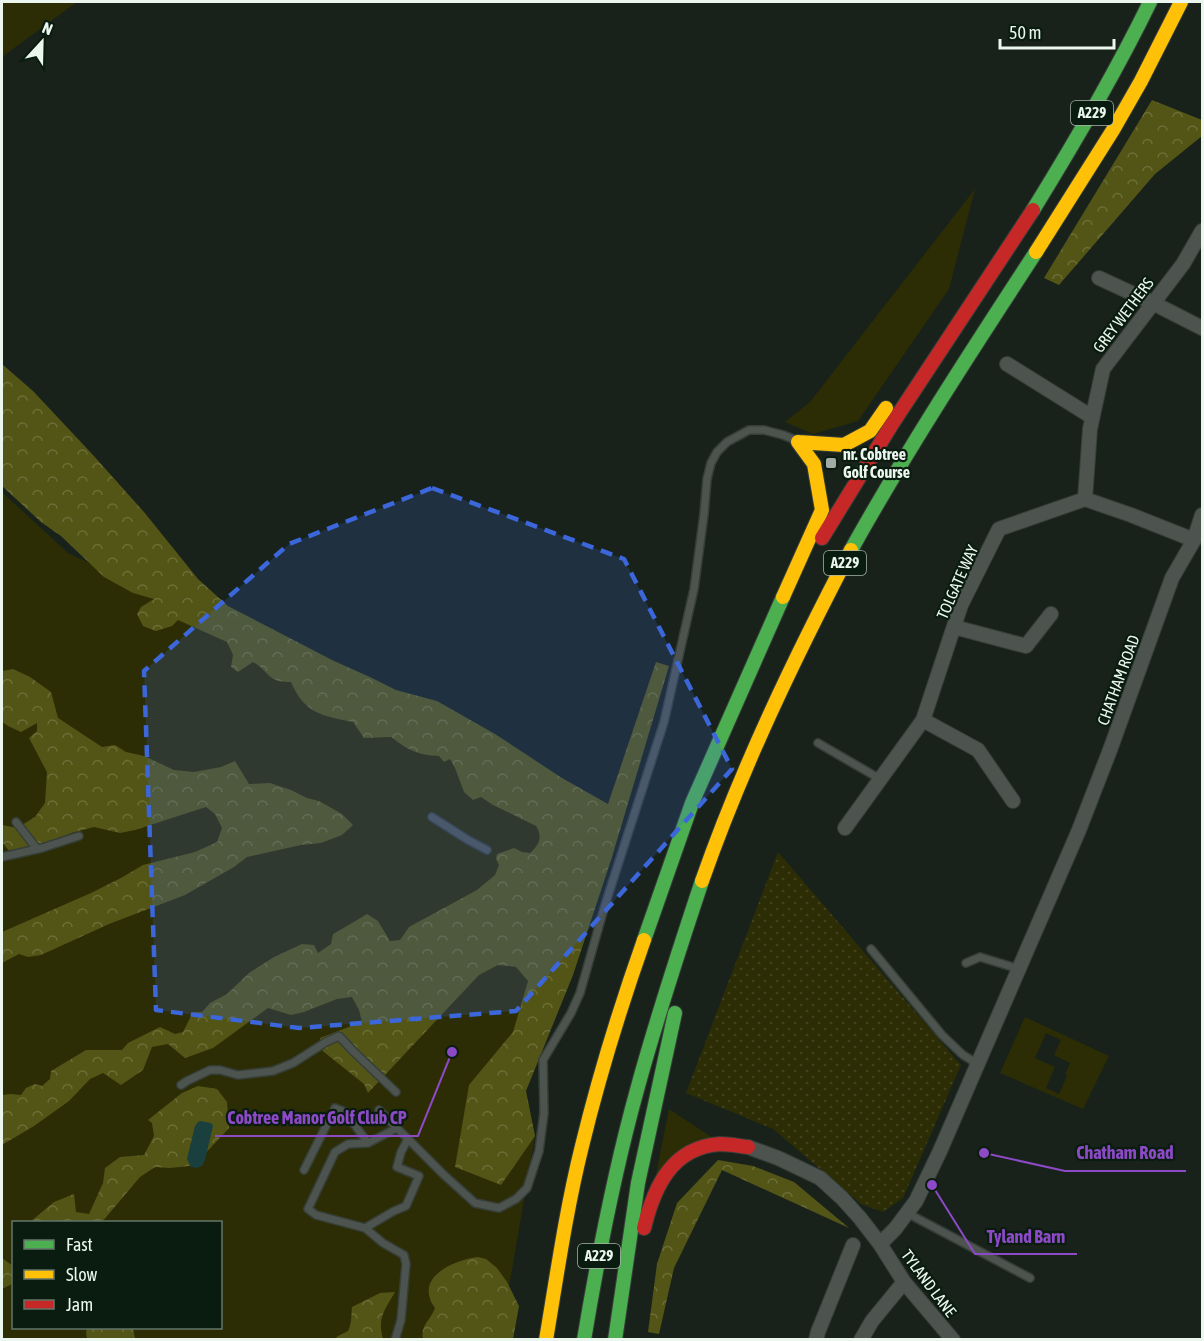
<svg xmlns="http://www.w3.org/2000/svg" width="1204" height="1341" font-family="'Asap Condensed',sans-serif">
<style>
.green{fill:#2c2d05;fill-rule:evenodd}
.forest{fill:url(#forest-crowns)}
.park{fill:url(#park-dots)}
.water{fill:#193f3e}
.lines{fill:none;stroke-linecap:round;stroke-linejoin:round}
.lane-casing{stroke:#363e38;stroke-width:10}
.street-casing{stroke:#363e38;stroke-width:16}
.fast-casing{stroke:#363e38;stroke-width:16}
.slow-casing{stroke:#363e38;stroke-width:16}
.jam-casing{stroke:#363e38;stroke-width:16}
.lane{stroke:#4d544f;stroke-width:7}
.street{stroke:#4d544f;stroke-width:14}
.fast{stroke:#4caf50;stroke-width:14}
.slow{stroke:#ffc107;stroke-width:14}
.jam{stroke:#c62828;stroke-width:14}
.marked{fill:#3c67db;fill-opacity:0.2;stroke:#3c67db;stroke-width:4.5;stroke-dasharray:12 8;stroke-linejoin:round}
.poi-dot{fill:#a1aca4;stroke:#0a1c10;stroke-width:2}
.labels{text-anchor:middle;stroke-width:4.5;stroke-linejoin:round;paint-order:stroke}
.shield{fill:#0a1c10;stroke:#a8b5ab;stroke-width:1.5}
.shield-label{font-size:15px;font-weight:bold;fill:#ebf7ee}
.street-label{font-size:16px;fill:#ebf7ee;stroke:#0a1c10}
.poi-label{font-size:16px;font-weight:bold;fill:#ebf7ee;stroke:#0a1c10;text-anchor:start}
.leader{fill:none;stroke:#8c4ac6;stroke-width:2}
.callout-dot{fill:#8c4ac6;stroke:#0a1c10;stroke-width:2}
.callout-label{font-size:18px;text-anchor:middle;font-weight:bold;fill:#8c4ac6;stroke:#0a1c10;stroke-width:4.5;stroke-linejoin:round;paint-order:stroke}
</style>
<defs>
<pattern id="forest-crowns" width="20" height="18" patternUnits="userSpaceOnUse" patternTransform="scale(1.5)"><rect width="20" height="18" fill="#535516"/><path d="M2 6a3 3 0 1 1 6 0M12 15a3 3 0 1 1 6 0" fill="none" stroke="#6c6e38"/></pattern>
<pattern id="park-dots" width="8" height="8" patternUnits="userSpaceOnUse" patternTransform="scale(1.5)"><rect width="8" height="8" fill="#2c2d05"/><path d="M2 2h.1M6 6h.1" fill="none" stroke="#40421e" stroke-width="1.8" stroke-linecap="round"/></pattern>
</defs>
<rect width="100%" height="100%" fill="#18221b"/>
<!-- green -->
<path class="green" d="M2,2H77L2,57Z
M975,189L949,289L858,421L813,434L785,422L810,402Z
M2,492L68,553L608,805L523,1076L535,1136L500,1339H2ZM14,1222H220V1328H14Z
M1025,1017L1109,1056L1083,1109L1000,1073ZM1046,1033L1061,1040L1054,1055L1070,1063L1065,1074L1067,1076L1059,1094L1046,1088L1055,1067L1035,1058Z
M669,1109L713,1138L655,1179Z"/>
<!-- forest -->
<path class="forest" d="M1152,100L1202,120V136L1155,174L1059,285L1044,278Z
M2,364L33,391L93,455L144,512L198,579L228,606L332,660L372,678L396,690L437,701L495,734L562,778L608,804L656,662L669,666L612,857L573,975L526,1091L535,1136L501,1185L455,1167L469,1085L513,1032L528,981L516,967L498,965L479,975L368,1093L364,1084L319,1048L320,1038L362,1022L359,1010L352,997L337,999L304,1012L291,1015L268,1008L213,1048L185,1058L168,1044L152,1047L143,1070L121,1085L103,1073L90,1079L69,1101L34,1126L2,1145V1095L11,1094L21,1095L26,1088L35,1084L42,1086L50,1079L51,1071L86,1050H122L128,1043L160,1027L175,1034L183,1032L193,1012H202L210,1003L227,994L249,973L274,957L302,944L314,945L318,953L331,944L333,934C345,927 356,921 367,914L378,921L390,941L400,940L409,927L477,890L495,875L499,865L496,859L497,854L514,848L522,852L530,853C539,845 543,837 536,826L493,805L481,797L473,800L464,792L455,768L450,759L444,762L439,756C417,755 408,750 391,737L364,738L353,722C322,716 304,713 291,682C267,683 270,672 253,662L238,672L231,667L233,655L227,642L178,620L172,626L156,631L143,626L137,614L141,607L154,599L133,593L104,577L61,536L41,522L2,486Z
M13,669L30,677L51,692L58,718L102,747L115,745L126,752L144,756L174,770L194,772L221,767L235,761L249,784L270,783L291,790L307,798L319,801L342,814L353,825L342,835L321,843L301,845L247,857L234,867L185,895L109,924L41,955L28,957L19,954L2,963V932L91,893L121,878L143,865L195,852L217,842L222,828L215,814L206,807L135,830L120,833L94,827L71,833L52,843L21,850L9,851L2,842V825L17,828L35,817L45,803L47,772L29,738L37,731V723L21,732L8,726L2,722V671Z
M198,1086L217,1089L227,1102L229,1128L201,1158L189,1166L170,1168L155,1167L140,1177L102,1222H30L54,1202L74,1194L76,1212L89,1214L103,1183L105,1168L120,1157L144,1155L154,1136L152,1123L148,1120L182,1093Z
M718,1160L753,1166L794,1182L849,1228L722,1170L674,1268L659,1334L648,1332L657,1264L677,1203Z
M478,1257L486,1259L497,1268L507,1282L519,1306L513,1339H423C420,1325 431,1320 435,1308C413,1278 453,1260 478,1257Z
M2,1258L13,1266L14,1283L2,1289Z
M395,1292C385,1310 377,1317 383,1339H335L338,1336L348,1331C352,1323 351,1316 352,1307L380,1293Z
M87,1328H133L135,1339L100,1340L87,1338L86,1333Z"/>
<!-- park -->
<path class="park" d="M778,852L961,1065L903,1198L883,1212L861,1204L773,1129L686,1093Z"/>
<!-- water -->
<path class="water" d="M200,1121L211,1123L213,1126L205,1160L202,1166L196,1168L191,1167L187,1159L195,1126L198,1122Z"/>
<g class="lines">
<!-- lane casing -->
<g class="lane-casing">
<path id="lane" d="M818,743L880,779
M432,817L468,840L487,850
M16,822L37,849
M2,857L42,848L79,836
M871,949L942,1035L963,1055L978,1064
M966,963L980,957L1019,969
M181,1085L187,1081L210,1070H220L238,1075L273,1071L293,1063L326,1042L339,1036L354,1052L396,1092
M379,1110L443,1174L475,1203L499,1208L516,1199L527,1188L539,1151L544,1113L543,1060L571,1013L580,993L605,905L664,722L694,589L704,514L707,479L711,463L717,452L727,442L749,430H764L783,435L793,439
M397,1128L368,1143L348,1144L335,1152L308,1209L316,1215L365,1228L394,1211L406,1206L419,1176L397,1167L401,1152L408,1139
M304,1170L335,1108L345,1112L368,1143
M907,1213L1030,1278
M365,1228L383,1243L404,1255L406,1264L401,1320L395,1340"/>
</g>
<!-- street casing -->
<g class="street-casing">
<path id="street" d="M1099,278L1153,303L1202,328
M1007,364L1092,417
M1085,499L1090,429L1103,369L1183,264L1202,231
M954,627L1026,646L1051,614
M923,720L978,750L1013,801
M845,828L923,720L961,605L999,529L1085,499L1131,515L1194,540
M748,1147L778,1158L820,1178L842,1198L860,1218L880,1244L904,1282L953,1340
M880,1244L895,1229L916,1201L940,1151L1079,830L1110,750L1172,578L1194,540L1202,515
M816,1340L818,1332L853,1245
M861,1340L872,1321L904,1282"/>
</g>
<!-- fast casing -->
<g class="fast-casing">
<path id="fast" d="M1033,210C1075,142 1115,74 1150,2
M851,550C908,448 972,350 1036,252
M644,940L692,803L783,597
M584,1340C598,1256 614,1173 637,1090C656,1020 679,950 702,881
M615,1340L638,1183L675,1013"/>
</g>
<!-- slow casing -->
<g class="slow-casing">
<path id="slow" d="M1036,252L1113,130L1141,81L1181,2
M798,442L844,445L870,431L886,408
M783,597L822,510L814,464L798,442
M702,881C742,767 795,657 851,550
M546,1340C557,1275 566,1210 582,1146C599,1076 620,1008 644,940"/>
</g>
<!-- jam casing -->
<g class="jam-casing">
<path id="jam" d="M822,538L892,424L1033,210
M644,1228C654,1187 672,1147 720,1144C729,1144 739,1146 748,1147"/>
</g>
<!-- lane -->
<use href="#lane" class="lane"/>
<!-- street -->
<use href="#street" class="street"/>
<!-- fast -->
<use href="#fast" class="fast"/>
<!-- slow -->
<use href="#slow" class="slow"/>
<!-- jam -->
<use href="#jam" class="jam"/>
</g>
<!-- marked area -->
<path class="marked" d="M432,488L624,559L732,769L516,1011L299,1028L156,1010L144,671L289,544Z"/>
<!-- markers -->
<rect class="poi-dot" x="825" y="457" width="12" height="12" rx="3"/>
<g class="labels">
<!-- shield labels -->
<g class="shield">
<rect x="1071" y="101" width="42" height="24" rx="4.5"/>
<rect x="824" y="551" width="42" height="24" rx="4.5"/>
<rect x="578" y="1244" width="42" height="24" rx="4.5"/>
</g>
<g class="shield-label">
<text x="1092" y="118">A229</text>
<text x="845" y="568">A229</text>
<text x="599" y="1261">A229</text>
</g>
<!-- street labels -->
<g class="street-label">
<text transform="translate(1123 315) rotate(-53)" y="6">GREY WETHERS</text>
<text transform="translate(957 582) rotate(-66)" y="6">TOLGATE WAY</text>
<text transform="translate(1118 680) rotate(-70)" y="6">CHATHAM ROAD</text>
<text transform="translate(929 1283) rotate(53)" y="6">TYLAND LANE</text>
</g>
<!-- poi labels -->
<g class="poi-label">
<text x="843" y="460">nr. Cobtree<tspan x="843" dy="18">Golf Course</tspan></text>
</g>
</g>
<!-- callouts -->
<path class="leader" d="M452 1052L418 1136H215M984 1153L1065 1171H1186M932 1185L975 1254H1077"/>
<g class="callout-dot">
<circle cx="452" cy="1052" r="6"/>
<circle cx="984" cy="1153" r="6"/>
<circle cx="932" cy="1185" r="6"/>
</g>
<g class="callout-label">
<text x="317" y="1124">Cobtree Manor Golf Club CP</text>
<text x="1125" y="1159">Chatham Road</text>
<text x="1026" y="1243">Tyland Barn</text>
</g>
<!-- border -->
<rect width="1204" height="1341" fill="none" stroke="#ebf7ee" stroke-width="6"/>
<!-- legend -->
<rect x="12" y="1221" width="210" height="108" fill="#0a1c10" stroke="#647469" stroke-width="1.5"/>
<rect x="24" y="1240" width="30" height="9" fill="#4caf50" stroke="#647469" stroke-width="1.5"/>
<text x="66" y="1251" font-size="18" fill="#ebf7ee">Fast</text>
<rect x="24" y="1270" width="30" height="9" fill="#ffc107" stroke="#647469" stroke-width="1.5"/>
<text x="66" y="1281" font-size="18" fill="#ebf7ee">Slow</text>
<rect x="24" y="1300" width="30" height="9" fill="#c62828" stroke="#647469" stroke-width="1.5"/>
<text x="66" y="1311" font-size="18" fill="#ebf7ee">Jam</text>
<!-- north arrow -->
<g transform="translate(42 42) rotate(22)" stroke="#0a1c10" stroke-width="4.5" paint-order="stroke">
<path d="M0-4.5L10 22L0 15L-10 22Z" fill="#ebf7ee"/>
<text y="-9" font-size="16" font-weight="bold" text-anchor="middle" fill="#ebf7ee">N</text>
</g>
<!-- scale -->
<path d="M1000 39v9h114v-9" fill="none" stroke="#ebf7ee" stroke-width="3"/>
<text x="1009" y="39" font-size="18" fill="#ebf7ee" stroke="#0a1c10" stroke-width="4.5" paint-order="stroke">50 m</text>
</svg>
